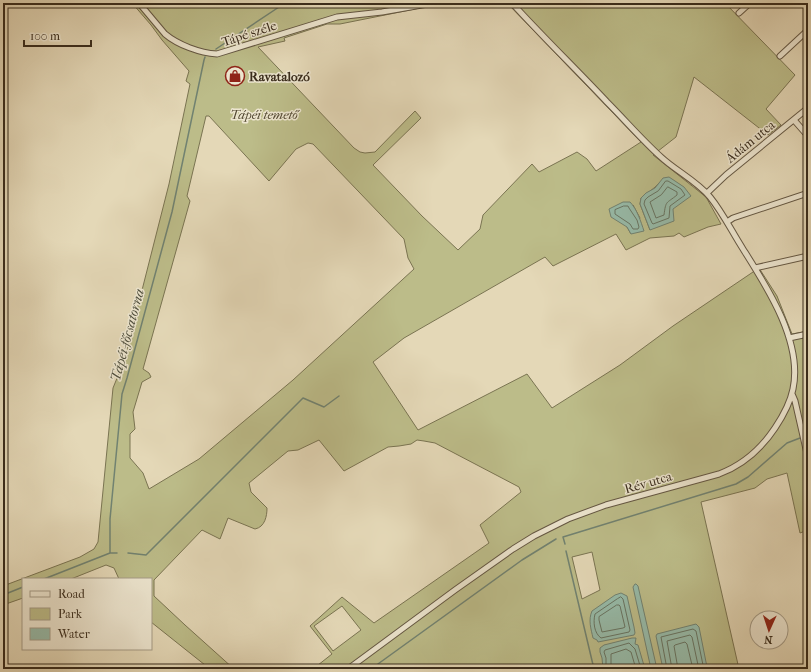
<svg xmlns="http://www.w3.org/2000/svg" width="811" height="672" font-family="'IM FELL French Canon',serif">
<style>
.green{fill:#bcbc89;stroke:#7a7452;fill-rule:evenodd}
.water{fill:#97bba9;stroke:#718271}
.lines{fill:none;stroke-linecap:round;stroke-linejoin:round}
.shore{stroke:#687462;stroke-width:1}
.stream{stroke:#718271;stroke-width:1.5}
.minor-casing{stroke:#645743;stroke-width:7}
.minor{stroke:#ede6d0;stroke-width:5}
.labels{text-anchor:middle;stroke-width:3;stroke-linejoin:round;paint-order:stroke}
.street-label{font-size:13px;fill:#392c1c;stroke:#ede6d0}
.poi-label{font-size:13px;font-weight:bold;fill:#392c1c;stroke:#ede6d0;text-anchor:start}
.park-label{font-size:13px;font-style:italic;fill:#534932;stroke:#ede6d0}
.water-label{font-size:14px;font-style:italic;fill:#50503f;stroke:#ede6d0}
</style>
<rect width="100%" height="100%" fill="#e4d8b7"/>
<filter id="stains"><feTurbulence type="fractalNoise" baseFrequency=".005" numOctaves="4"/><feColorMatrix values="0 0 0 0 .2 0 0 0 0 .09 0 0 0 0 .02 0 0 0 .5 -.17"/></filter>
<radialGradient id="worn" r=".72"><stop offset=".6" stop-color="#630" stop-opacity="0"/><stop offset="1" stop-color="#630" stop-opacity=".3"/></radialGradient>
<!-- green -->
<path class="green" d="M132,3H445L340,24H327L284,38L285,41L258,47L354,148L360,152L365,153L375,152L415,111L421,118L373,165L422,216L458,250L480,229L483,215L532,164L539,172L577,152L587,159L596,171L641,142L507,3H725L795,75L766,109L781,125L768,135L694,77L676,137L653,155L706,197L721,224L708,227L684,237L679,233L674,236L650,238L626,250L616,234L553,266L545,257L404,338L373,362L418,430L527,374L552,408L620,365L673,326L753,272L759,268L777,296L792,334L808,331V530L800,533L787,473L767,479L755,488L701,502L739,669H313L332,654L310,626L342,597L374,623L489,543L480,525L521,492L519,487L435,443L424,441L417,440L411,444L399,446L388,447L344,471L319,440L298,450L288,451L249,483L251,492L267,508C267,516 265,527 255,529L228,518L220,539L202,530L154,580V596L185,625L234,669H210L151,622V579H119L114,568L106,565L71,579H23V598L3,605V586L80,557L94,549L98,542L113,388L124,361L169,184L190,84L186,81L189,71L162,40L151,25ZM206,116H209L269,181L296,149L308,143L313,144L404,239L408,258L414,269L293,380L199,459L149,489L143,473L130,458V434L135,429L133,412L142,382L151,377L149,373L143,369L190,201L187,196ZM659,183L650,230L640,204L641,198C647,193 654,189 659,183ZM633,205L640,218L631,234L627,227ZM592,552L600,590L582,599L572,557ZM342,606L361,630L333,651L314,626Z"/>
<!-- water -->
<path class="water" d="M669,177L684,187L691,196L673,209L674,221L650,230L640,204L641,198L646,193L655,188L663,178Z
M623,202H630C637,209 641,222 644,231L631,234L627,227L611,217L609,209Z
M635,584H636L638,586L657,669H651L633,587Z
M621,593L627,596L634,627L635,633L634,635L598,642L597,640L593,638C591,629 588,620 592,611L615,595Z
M696,624L699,627L707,667L706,669H663L656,636L657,634Z
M632,638H636L635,644L638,645L645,669H603L602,658L600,652V648L604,645Z"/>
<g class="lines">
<!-- shore -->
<path class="shore" d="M666,181H668L681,189L685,195L670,206L669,218L653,224L652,223L644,204L645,200L648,197L658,191Z
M668,187L677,192V195C666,204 666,200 664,215L656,218L650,202L661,195Z
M624,206H628L629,208L637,220L639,227L638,229H633L630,224L615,214V210Z
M621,597L623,599L630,630L629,632L601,638C594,633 593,622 595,614L617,599Z
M617,605H619L620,606L625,627L623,628L602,632L599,620V617Z
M606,669V658L604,652L605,650L629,643L635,649L641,669
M611,669V654L626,649L631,652L636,669
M667,669L661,637L693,629L696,631L703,665V669
M672,669L667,641L690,635L692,637L698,665V669
M678,669L674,646L675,645L685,642L687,644L692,665V669"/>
<!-- stream -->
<path class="stream" d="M216,49L285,3
M807,436L808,437
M565,544L563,537L736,484L748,477L787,443L800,438
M566,551L594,669
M110,553V519L122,394L127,378L172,212L204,60L205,57
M128,553L146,555L303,398L324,407L339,396
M44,579L110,553H117
M3,595L23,587
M371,669L522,560L556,539"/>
<!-- minor casing -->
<g class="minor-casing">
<path id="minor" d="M139,3L165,34C178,45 200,53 217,54L337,17L382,12L433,3
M739,13L750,3
M780,56L808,30
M794,120L808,136
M707,193L726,175L808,108
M727,222L733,218L808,193
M755,268L808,256
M789,338L808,334
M792,394L795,401L808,458
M348,669L455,590L513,549L534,536L568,519L606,505L719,474C743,465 761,449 775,428C783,416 790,404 793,389C803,342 767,287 743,249C732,232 723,213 710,197C697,181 676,171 661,157C642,140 625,120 607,102C576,69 543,37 512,3"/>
</g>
<!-- minor -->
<use href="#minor" class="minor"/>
</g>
<!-- icons -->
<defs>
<g id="shop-ring" transform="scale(1)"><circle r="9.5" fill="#ede6d0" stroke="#8f2418" stroke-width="1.5"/><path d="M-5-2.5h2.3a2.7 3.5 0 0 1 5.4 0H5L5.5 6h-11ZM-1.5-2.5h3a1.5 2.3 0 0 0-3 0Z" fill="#8f2418"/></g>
</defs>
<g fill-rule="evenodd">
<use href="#shop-ring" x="235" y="76"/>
</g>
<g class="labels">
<!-- street labels -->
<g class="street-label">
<text transform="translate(249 33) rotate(-18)" y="5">Tápé széle</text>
<text transform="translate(750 141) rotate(-39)" y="5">Ádám utca</text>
<text transform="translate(648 482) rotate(-16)" y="5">Rév utca</text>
</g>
<!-- poi labels -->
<g class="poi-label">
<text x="249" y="81">Ravatalozó</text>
</g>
<!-- park labels -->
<g class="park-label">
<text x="264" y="119">Tápéi temető</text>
</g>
<!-- water labels -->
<g class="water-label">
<text transform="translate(127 335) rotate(-75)" y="5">Tápéi-főcsatorna</text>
</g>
</g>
<!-- margin -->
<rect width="811" height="672" fill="none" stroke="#e4d8b7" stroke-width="16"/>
<rect x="4" y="4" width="803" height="664" fill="none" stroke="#392c1c" stroke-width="2"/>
<rect x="8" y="8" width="795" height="656" fill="none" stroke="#392c1c"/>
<!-- legend -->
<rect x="22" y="578" width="130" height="72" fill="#ede6d0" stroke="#a59c88"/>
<rect x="30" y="591" width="20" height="6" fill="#ede6d0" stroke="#a59c88"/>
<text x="58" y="598" font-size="12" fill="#392c1c">Road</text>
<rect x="30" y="608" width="20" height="12" fill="#bcbc89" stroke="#a59c88"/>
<text x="58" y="618" font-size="12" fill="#392c1c">Park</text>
<rect x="30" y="628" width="20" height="12" fill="#97bba9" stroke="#a59c88"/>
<text x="58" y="638" font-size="12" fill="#392c1c">Water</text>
<!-- north arrow -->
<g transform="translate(769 630) rotate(183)"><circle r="19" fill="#ede6d0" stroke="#a59c88"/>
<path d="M0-3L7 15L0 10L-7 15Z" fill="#8f2418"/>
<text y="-6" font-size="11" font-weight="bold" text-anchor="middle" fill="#392c1c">N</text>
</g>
<!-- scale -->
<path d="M24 40v6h67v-6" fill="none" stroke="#392c1c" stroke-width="2"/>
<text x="30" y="40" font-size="12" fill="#392c1c" stroke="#ede6d0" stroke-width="3" paint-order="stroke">100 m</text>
<rect width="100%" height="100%" filter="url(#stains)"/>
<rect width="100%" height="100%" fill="url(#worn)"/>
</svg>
